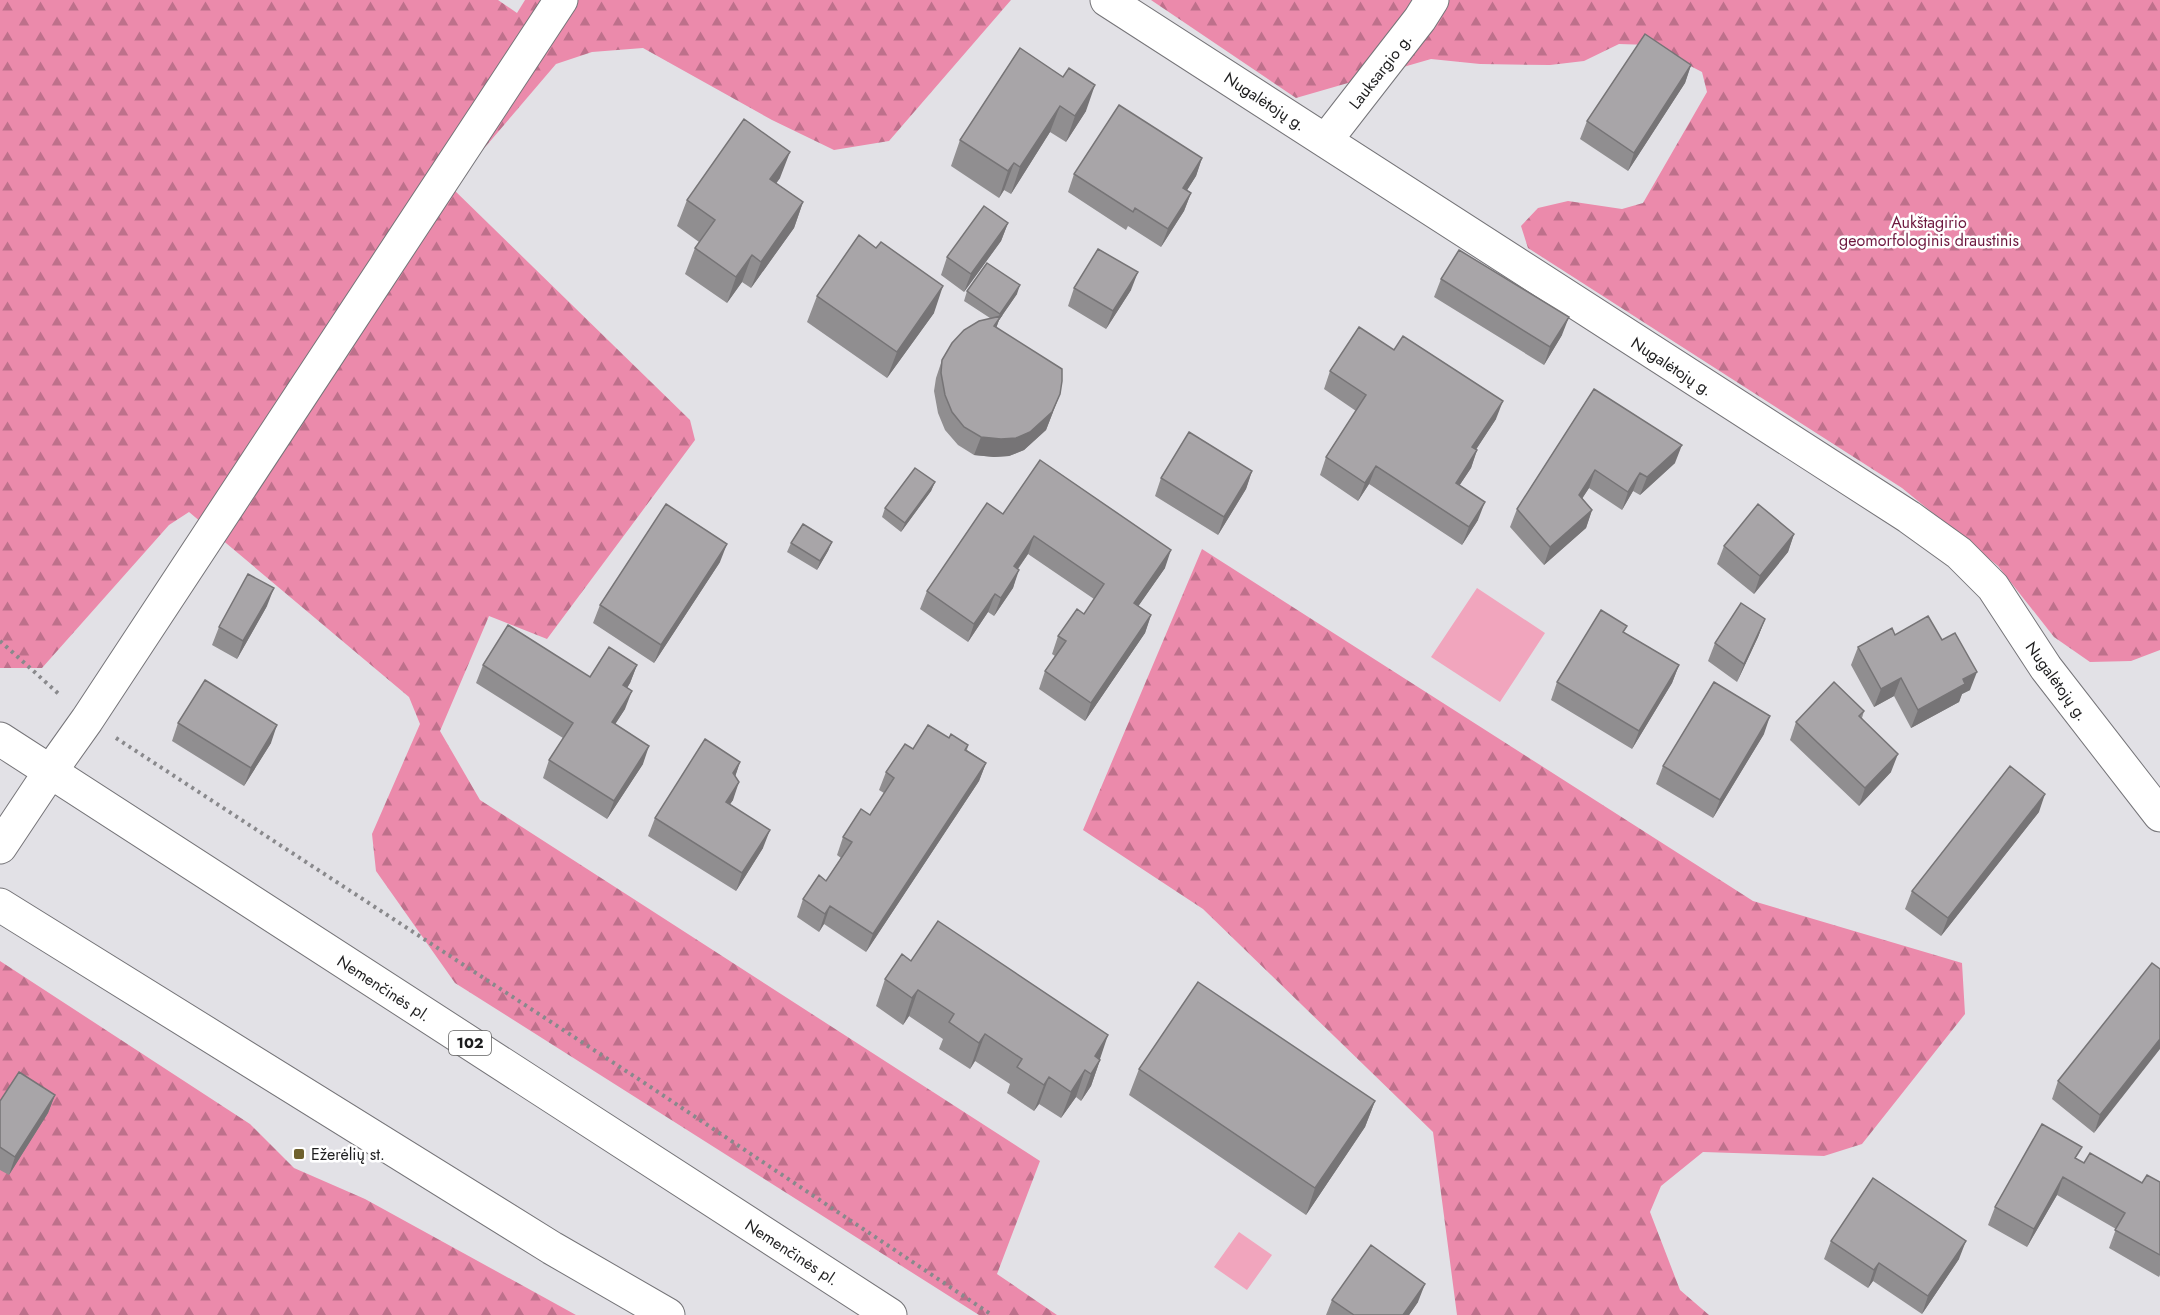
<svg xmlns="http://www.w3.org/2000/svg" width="2160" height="1315" font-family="Jost,sans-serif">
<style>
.green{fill:#f1a5bd}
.forest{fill:url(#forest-firs)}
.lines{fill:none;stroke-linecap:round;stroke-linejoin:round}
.minor-casing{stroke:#757478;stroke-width:35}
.primary-casing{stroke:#757478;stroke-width:35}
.path{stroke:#89898c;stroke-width:4;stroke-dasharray:3 4.5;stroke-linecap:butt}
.minor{stroke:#fff;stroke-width:33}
.primary{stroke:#fff;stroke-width:33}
.wall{fill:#908e90}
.shaded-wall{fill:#767476}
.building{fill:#a8a5a8;stroke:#767476;stroke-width:1.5}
.poi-dot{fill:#6f612e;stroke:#fff;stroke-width:2}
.labels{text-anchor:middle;stroke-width:5;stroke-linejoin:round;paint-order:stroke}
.shield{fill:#fff;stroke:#626262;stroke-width:1.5}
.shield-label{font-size:15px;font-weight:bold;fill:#1e1e1f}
.street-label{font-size:16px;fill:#1e1e1f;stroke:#fff}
.park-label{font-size:16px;fill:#6e193f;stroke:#fff}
.poi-label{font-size:16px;fill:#1e1e1f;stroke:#fff;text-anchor:start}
</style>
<defs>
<pattern id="forest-firs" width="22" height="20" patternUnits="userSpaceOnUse" patternTransform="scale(1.5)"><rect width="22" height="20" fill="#eb8aab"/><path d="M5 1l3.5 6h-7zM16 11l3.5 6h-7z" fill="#be708b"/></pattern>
</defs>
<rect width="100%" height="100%" fill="#e2e1e6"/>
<!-- green -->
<path class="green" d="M1477,588L1545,633L1500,702L1431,657Z
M1239,1232L1272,1255L1247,1290L1214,1267Z"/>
<!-- forest -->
<path class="forest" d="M0,0H498L517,13L525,0H1011L889,141L834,150L772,120L643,48L592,52L556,64L451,187L690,420L695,440L547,639L489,616L440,731L480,800L1040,1161L997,1274L1057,1315H979L455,983L376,871L372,834L420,724L409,697L189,512L169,525L42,668H0Z
M1151,0H2160V650L2131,661L2090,662L2054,637L1998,566L1902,488L1528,248L1521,226L1538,208L1568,201L1622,209L1643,203L1707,92L1702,72L1650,45L1619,44L1584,61L1550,65L1480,64L1431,59L1296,98Z
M1202,549L1753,901L1962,963L1965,1014L1862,1144L1824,1156L1703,1152L1661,1186L1650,1212L1680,1290L1709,1315H1457L1433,1132L1203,909L1083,830Z
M0,961L250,1124L294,1168L365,1199L576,1315H0Z"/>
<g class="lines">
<!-- minor casing -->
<g class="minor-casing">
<path id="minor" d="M1107,0L1909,517L1959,553L1993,587L2046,668L2160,815
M1326,140L1420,19L1432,0
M50,772L87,720L561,0"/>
</g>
<!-- primary casing -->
<g class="primary-casing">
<path id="primary" d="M0,739L890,1315
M0,847L50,772
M0,905L552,1248L668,1315"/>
</g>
<!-- path -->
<path class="path" d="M0,641L60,695
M116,738L646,1084L992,1315"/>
<!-- minor -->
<use href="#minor" class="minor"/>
<!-- primary -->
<use href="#primary" class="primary"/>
</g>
<!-- wall -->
<path class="wall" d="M1020,48L1086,111L1066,142L1050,132L1011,194L1004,190L999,198L951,166L960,140Z
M1691,65L1685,83L1628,171L1580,139L1587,121Z
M1202,158L1196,176L1187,190L1191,193L1184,211L1161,247L1128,226L1126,230L1068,192L1074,174Z
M780,178L776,183L803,202L794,228L751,288L742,282L727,303L685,274L695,248L699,242L677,226L687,200Z
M1008,223L1001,241L964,292L941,275L947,257Z
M1441,279L1562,335L1544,365L1434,297Z
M1074,288L1131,290L1106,329L1068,306Z
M967,291L1017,294L999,320L996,328L1053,412L1046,430L1024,450L1009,456L994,457L974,455L958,445L945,430L938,413L934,391L936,378L942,360L990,318L964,301Z
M817,296L934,313L887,378L807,322Z
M1330,371L1496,419L1476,449L1477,450L1471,468L1459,486L1478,520L1462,545L1369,484L1358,501L1320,475L1326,457L1356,411L1324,389Z
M1594,389L1675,463L1640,495L1633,491L1622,510L1589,488L1582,498L1592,510L1586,528L1544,565L1510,527L1517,509Z
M1252,471L1246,489L1218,535L1155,496L1161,478Z
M935,482L931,491L901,532L882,517L885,508Z
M1003,514L1165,568L1138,606L1151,615L1145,633L1085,721L1039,689L1045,671L1055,656L1052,654L1058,636L1084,614L1094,599L1028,554L1018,569L1013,588L994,616L988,612L968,642L920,609L927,591Z
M1794,534L1788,552L1754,594L1717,564L1724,546Z
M832,542L828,551L817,570L787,552L791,543Z
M720,562L654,663L593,623L600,605Z
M267,606L237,659L212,645L219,627Z
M1765,619L1758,637L1737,682L1708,661L1715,643Z
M1625,633L1679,665L1672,683L1632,749L1551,700L1557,682Z
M1895,635L1970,690L1962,694L1959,702L1911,728L1894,696L1874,707L1851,665L1858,647Z
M483,665L590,677L637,665L630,683L627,688L625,709L615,724L643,764L607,819L543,778L549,760L563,738L476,683Z
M1864,711L1862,718L1891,772L1859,806L1790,740L1796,722Z
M178,723L271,743L244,786L172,741Z
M1764,734L1713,818L1656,784L1663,766Z
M949,738L968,745L967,750L986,763L979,781L866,952L824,924L819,932L797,917L803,899L826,881L841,858L837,855L843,837L870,815L884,793L879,790L886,772L913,749Z
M740,762L735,776L733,800L730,804L763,848L736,891L648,836L655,818Z
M2039,812L1941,936L1905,909L1912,891Z
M911,961L1100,1060L1091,1086L1081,1101L1076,1097L1061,1118L1039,1104L1034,1111L1007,1093L1010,1084L975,1061L970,1069L939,1049L943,1039L909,1016L903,1025L876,1006L885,979Z
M2160,969L2094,1133L2052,1099L2058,1081Z
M1139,1069L1375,1101L1365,1127L1306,1215L1129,1095Z
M55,1095L48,1113L9,1175L0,1170V1101Z
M2077,1160L2084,1163L2142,1183L2160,1182V1275L2159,1277L2109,1248L2116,1229L2057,1195L2027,1247L1988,1225L1995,1207Z
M1831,1241L1959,1259L1922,1314L1873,1281L1868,1288L1824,1259Z
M1332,1300L1418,1302L1409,1315H1326Z"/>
<!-- shaded-wall -->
<path class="shaded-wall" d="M1691,65L1685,83L1628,171L1634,153Z
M1095,85L1086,111L1066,142L1075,116Z
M1060,106L1050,132L1011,194L1020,167Z
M790,152L780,178L761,205L770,179Z
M1202,158L1196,176L1177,206L1183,188Z
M1014,163L1004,190L999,198L1008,171Z
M1191,193L1184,211L1161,247L1168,229Z
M803,202L794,228L751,288L761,262Z
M1008,223L1001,241L964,292L971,274Z
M752,255L742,282L727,303L736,277Z
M1138,272L1131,290L1106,329L1113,311Z
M1020,285L1017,294L999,320L994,334V326L1000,314Z
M943,286L934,313L887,378L897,352Z
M1569,317L1562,335L1544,365L1550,347Z
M1060,394L1046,430L1024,450L1009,456L994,457L974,455L981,437Z
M1503,401L1496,419L1466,465L1472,447Z
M1682,445L1675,463L1640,495L1647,477Z
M1477,450L1471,468L1449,501L1456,483Z
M1376,466L1369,484L1358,501L1365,483Z
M1595,470L1589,488L1573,513L1579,495Z
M1252,471L1246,489L1218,535L1224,517Z
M1640,473L1633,491L1622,510L1628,492Z
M935,482L931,491L901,532L905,523Z
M1485,502L1478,520L1462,545L1469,527Z
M1592,510L1586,528L1544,565L1550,547Z
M1794,534L1788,552L1754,594L1760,576Z
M1034,536L1028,554L1007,584L1014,566Z
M832,542L828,551L817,570L820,561Z
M727,544L720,562L654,663L661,645Z
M1171,550L1165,568L1128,621L1134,603Z
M1019,570L1013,588L994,616L1001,598Z
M274,588L267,606L237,659L243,641Z
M995,594L988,612L968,642L974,624Z
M1151,615L1145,633L1085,721L1091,703Z
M1765,619L1758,637L1737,682L1744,664Z
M637,665L630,683L617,704L623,685Z
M1679,665L1672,683L1632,749L1639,731Z
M1977,672L1970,690L1962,694L1959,702L1911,728L1918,710L1963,679Z
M1901,678L1894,696L1874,707L1881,689Z
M632,691L625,709L605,740L612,722Z
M1770,716L1764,734L1713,818L1720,800Z
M277,725L271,743L244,786L251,768Z
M649,746L643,764L607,819L614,801Z
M1898,754L1891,772L1859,806L1865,788Z
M740,762L734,780L733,773Z
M986,763L979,781L866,952L873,934Z
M739,782L733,800L719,820L726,802Z
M2045,794L2039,812L1941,936L1948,918Z
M770,830L763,848L736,891L742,873Z
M830,906L824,924L819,932L825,914Z
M918,990L909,1016L903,1025L912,998Z
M985,1034L975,1061L970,1069L979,1043Z
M1108,1035L1099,1062L1095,1056Z
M2160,1039V1049L2094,1133L2100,1115Z
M1100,1060L1091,1086L1081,1101L1091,1074Z
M1085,1070L1076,1097L1061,1118L1071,1092Z
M1049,1077L1039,1104L1034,1111L1044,1085Z
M55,1095L48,1113L9,1175L15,1157Z
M1375,1101L1365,1127L1306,1215L1315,1188Z
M2063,1177L2057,1195L2027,1247L2034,1229Z
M1966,1241L1959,1259L1922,1314L1928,1296Z
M1879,1263L1873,1281L1868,1288L1874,1270Z
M1425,1284L1418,1302L1409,1315H1403Z"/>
<!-- building -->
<path class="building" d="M1645,34L1691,65L1634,153L1587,121Z
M1020,48L1063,77L1069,68L1095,85L1075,116L1060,106L1020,167L1014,163L1008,171L960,140Z
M1119,105L1202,158L1183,188L1191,193L1168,229L1135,208L1133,212L1074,174Z
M744,119L790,152L770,179L803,202L761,262L752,255L736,277L695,248L715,220L687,200Z
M984,206L1008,223L971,274L947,257Z
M859,235L876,248L881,242L943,286L897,352L817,296Z
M1098,249L1138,272L1113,311L1074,288Z
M1459,250L1569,317L1550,347L1441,279Z
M987,263L1020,285L1000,314L967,291Z
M1001,316L994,326L1062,369V381L1060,394L1052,412L1030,432L1016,438L1001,439L981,437L964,427L952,412L945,395L941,373L942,360L952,343L964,330L979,321Z
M1359,327L1394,350L1403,336L1503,401L1472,447L1477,450L1456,483L1485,502L1469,527L1376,466L1365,483L1326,457L1366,395L1330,371Z
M1594,389L1682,445L1647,477L1640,473L1628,492L1595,470L1579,495L1592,510L1550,547L1517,509Z
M1189,432L1252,471L1224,517L1161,478Z
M1040,460L1171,550L1134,603L1151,615L1091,703L1045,671L1066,641L1058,636L1077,609L1084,614L1104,584L1034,536L1014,566L1019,570L1001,598L995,594L974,624L927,591L987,503L1003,514Z
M915,468L935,482L905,523L885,508Z
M666,504L727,544L661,645L600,605Z
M1758,504L1794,534L1760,576L1724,546Z
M803,524L832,542L820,561L791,543Z
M248,574L274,588L243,641L219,627Z
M1741,603L1765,619L1744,664L1715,643Z
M1601,610L1627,626L1623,632L1679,665L1639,731L1557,682Z
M1928,616L1942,640L1955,633L1977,672L1963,679L1965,684L1918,710L1901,678L1881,689L1858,647L1892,628L1895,635Z
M508,625L590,677L609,647L637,665L623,685L632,691L612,722L649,746L614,801L549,760L573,723L483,665Z
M205,680L277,725L251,768L178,723Z
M1714,682L1770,716L1720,800L1663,766Z
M1834,682L1864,711L1859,716L1898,754L1865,788L1796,722Z
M928,725L949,738L951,734L968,745L965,750L986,763L873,934L830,906L825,914L803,899L819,875L826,881L852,842L843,837L861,809L870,815L894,778L886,772L905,744L913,749Z
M705,739L740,762L733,773L739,782L726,802L770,830L742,873L655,818Z
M2010,766L2045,794L1948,918L1912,891Z
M938,921L1108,1035L1095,1056L1100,1060L1091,1074L1085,1070L1071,1092L1049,1077L1044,1085L1017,1067L1022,1059L985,1034L979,1043L949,1022L954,1014L918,990L912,998L885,979L902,954L911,961Z
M2152,963L2160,969V1039L2100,1115L2058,1081Z
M1198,982L1375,1101L1315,1188L1139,1069Z
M19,1072L55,1095L15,1157L0,1147V1101Z
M2042,1124L2082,1147L2075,1158L2084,1163L2090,1153L2142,1183L2147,1175L2160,1182V1255L2115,1230L2125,1213L2063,1177L2034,1229L1995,1207Z
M1873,1178L1966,1241L1928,1296L1879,1263L1874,1270L1831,1241Z
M1371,1245L1425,1284L1403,1315H1354L1332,1300Z"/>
<!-- markers -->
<rect class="poi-dot" x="293" y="1148" width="12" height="12" rx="3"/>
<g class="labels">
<!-- shield labels -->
<rect class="shield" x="449" y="1031" width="42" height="24" rx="4.5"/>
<g class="shield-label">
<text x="470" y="1048">102</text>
</g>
<!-- street labels -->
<g class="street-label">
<text transform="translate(1380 71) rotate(-52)" y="6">Lauksargio g.</text>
<text transform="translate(1265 101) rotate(33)" y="6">Nugalėtojų g.</text>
<text transform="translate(1672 366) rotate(33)" y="6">Nugalėtojų g.</text>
<text transform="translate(2057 681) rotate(54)" y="6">Nugalėtojų g.</text>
<text transform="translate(384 988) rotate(33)" y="6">Nemenčinės pl.</text>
<text transform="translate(792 1252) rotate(33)" y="6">Nemenčinės pl.</text>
</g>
<!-- park labels -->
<g class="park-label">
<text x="1929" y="228">Aukštagirio<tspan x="1929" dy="18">geomorfologinis draustinis</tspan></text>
</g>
<!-- poi labels -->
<g class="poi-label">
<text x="311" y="1160">Ežerėlių st.</text>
</g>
</g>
</svg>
